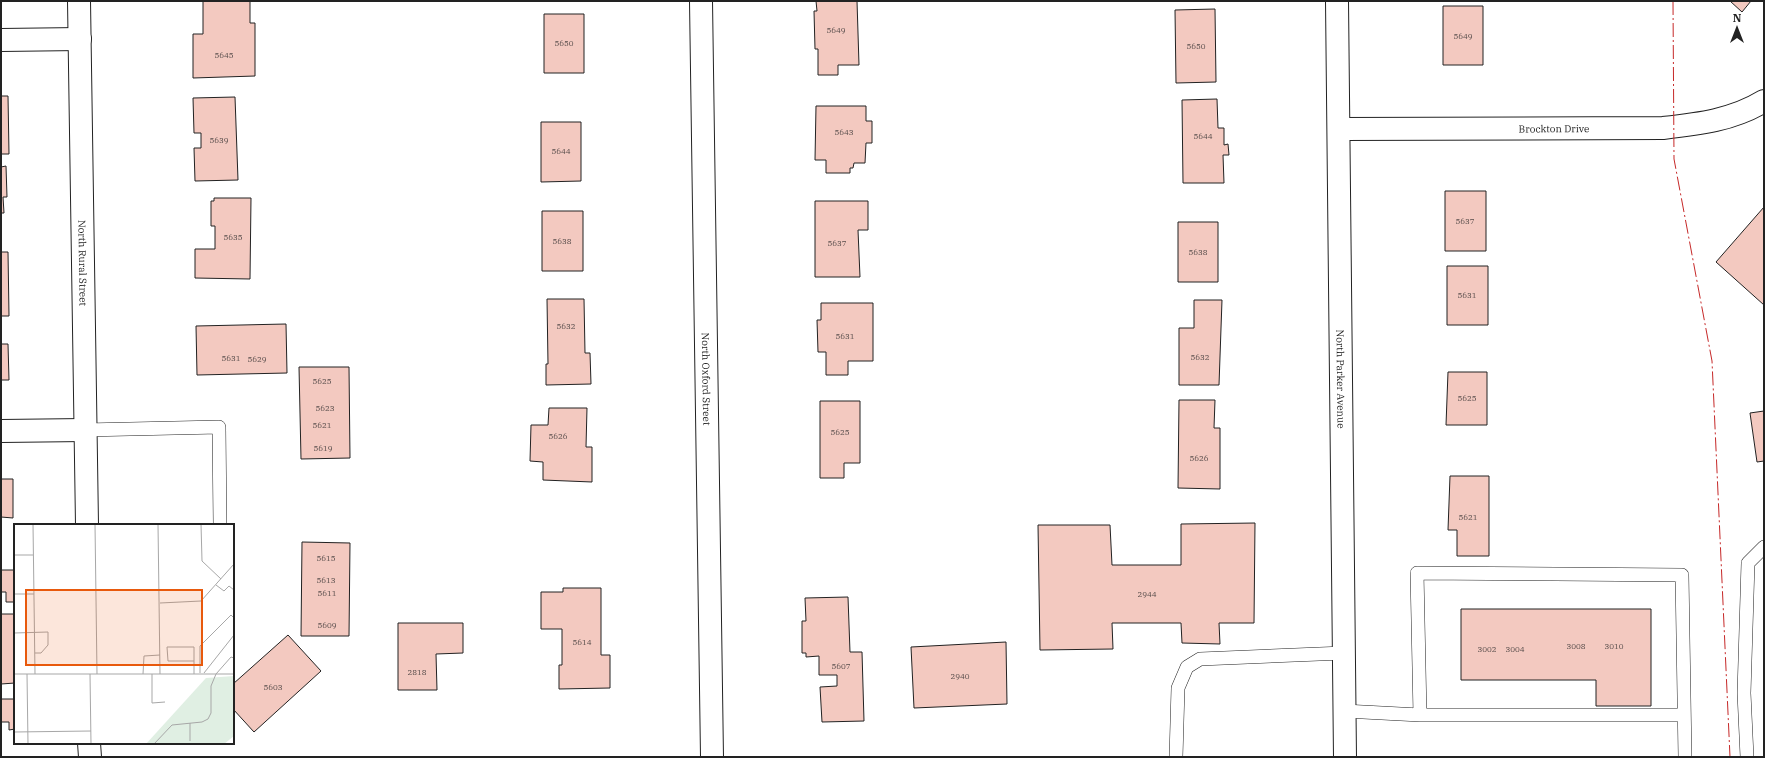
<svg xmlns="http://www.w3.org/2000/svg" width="1765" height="758" font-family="'IBM Plex Serif',serif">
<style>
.building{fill:#f3c9c0;stroke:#222}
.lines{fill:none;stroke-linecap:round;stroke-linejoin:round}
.service-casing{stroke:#222;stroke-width:14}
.minor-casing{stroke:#222;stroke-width:24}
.tertiary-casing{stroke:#222;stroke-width:24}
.service{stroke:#fff;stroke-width:13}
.minor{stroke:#fff;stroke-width:22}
.tertiary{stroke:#fff;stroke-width:22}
.power{stroke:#c62828;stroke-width:1;stroke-dasharray:14 3 2 3;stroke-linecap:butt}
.labels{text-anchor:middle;stroke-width:3;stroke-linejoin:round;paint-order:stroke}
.number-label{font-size:8px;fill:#564c4a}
.street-label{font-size:10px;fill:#222;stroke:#fff}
.inset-road{fill:none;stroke:#a7a7a7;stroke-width:1}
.view{fill:#e8590c;fill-opacity:0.15;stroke:#e8590c;stroke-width:2}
.inset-edge{fill:none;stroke:#222;stroke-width:2}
</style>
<rect width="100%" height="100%" fill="#fff"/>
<!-- building -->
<path class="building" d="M203,1H250V23H255V76L193,78V34H203Z
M816,1H857L859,65H838V75H818V49H815L814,11H817Z
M1730,1H1751L1742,12Z
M1443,6H1483V65H1443Z
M1215,9L1216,82L1176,83L1175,10Z
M544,14H584V73H544Z
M1,96H8L9,154H1Z
M235,97L238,180L195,181L194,148H201V133H194L193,98Z
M1217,99L1218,128H1224V145L1228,144L1229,155H1223L1224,183H1183L1182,100Z
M816,106H866V121H872V143H866L865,163H854L853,168H850V173H826V160H815Z
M541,122H581V181L541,182Z
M6,166L7,197H3L4,213H1V167Z
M1445,191H1486V251H1445Z
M214,198H251L250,279L195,278V249H215V226H211V201H214Z
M815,201H868V230H858L860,277H815Z
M1764,207V305L1716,262Z
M542,211H583V271H542Z
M1178,222H1218V282H1178Z
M1,252H8L9,316H1Z
M1447,266H1488V325H1447Z
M547,299H584L585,353H590L591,384L546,385V364H548Z
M1194,300H1222L1219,385H1179V328H1194Z
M821,303H873V361H848V375H826V352H818L817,320H821Z
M286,324L287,373L197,375L196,326Z
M1,344H8L9,380H1Z
M299,367H349L350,458L301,459Z
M1448,372H1487V425H1446Z
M1179,400H1215L1214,428H1220V489L1178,488Z
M820,401H860V463H844V478H820Z
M549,408H587L586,447H592V482L543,480V462L530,461L531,425H548Z
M1764,411V461L1757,462L1750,413Z
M1450,476H1489V556H1457V530H1448Z
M1,479H13V518L1,517Z
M1255,523L1254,623H1219L1220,644L1182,643L1181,623H1112L1113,649L1040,650L1038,525H1110L1112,565H1181V524Z
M302,542L350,543L349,636H301Z
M1,570H15V602H6V592H1Z
M563,588H601V655H610V688L559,689V665H562V629H541V592H563Z
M848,597L850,652H862L864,721L822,722L820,687L837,686V675H819V656L806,657V653H802V621H806L805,598Z
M1461,609H1651V706H1596V680H1461Z
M1,614H15V683L1,684Z
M398,623H463V653L436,654L437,690H398Z
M288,635L321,671L254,732L233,709V684Z
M1006,642L1007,704L914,708L911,647Z
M1,699H15V729L9,730V722H1Z"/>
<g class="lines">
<!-- service casing -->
<g class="service-casing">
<path id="service" d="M85,430L219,427L220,525
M1344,711L1420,715
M1684,715H1420L1417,573L1682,575L1685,757
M1176,757L1178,688L1187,667L1200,659L1344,653
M1747,757L1744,693L1748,563L1764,547"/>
</g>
<!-- minor casing -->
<g class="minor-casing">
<g id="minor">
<path id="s1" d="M701,1L712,757"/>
<path id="s2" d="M1337,1L1345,757"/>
<path d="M1,40L80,39"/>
<path id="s3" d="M1340,129L1663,128C1699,124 1733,120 1764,101"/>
<path d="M1,431L85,430"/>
</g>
</g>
<!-- tertiary casing -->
<g class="tertiary-casing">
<g id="tertiary">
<path id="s4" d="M79,1L87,525"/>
<path d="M89,743L90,757"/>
</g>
</g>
<!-- service -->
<use href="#service" class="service"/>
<!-- minor -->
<use href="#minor" class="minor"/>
<!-- tertiary -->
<use href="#tertiary" class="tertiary"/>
<!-- power -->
<path class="power" d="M1673,1L1674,159L1712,361L1730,757"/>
</g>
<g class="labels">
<!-- number labels -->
<g class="number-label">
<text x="836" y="33">5649</text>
<text x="1463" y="39">5649</text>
<text x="564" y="46">5650</text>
<text x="1196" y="49">5650</text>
<text x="224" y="58">5645</text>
<text x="844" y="135">5643</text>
<text x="1203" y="139">5644</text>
<text x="219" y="143">5639</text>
<text x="561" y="154">5644</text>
<text x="1465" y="224">5637</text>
<text x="233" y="240">5635</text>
<text x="562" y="244">5638</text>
<text x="837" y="246">5637</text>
<text x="1198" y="255">5638</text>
<text x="1467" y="298">5631</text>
<text x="566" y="329">5632</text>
<text x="845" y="339">5631</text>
<text x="1200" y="360">5632</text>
<text x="231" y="361">5631</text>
<text x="257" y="362">5629</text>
<text x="322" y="384">5625</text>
<text x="1467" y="401">5625</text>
<text x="325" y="411">5623</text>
<text x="322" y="428">5621</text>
<text x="840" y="435">5625</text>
<text x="558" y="439">5626</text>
<text x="323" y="451">5619</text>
<text x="1199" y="461">5626</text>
<text x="1468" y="520">5621</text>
<text x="326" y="561">5615</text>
<text x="326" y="583">5613</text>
<text x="327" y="596">5611</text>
<text x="1147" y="597">2944</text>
<text x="327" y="628">5609</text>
<text x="582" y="645">5614</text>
<text x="1576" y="649">3008</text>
<text x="1614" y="649">3010</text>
<text x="1487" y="652">3002</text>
<text x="1515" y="652">3004</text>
<text x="841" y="669">5607</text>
<text x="417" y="675">2818</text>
<text x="960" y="679">2940</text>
<text x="273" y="690">5603</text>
</g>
<!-- street labels -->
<g class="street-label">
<text dy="4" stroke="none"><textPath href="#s3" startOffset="214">Brockton Drive</textPath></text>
<text dy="4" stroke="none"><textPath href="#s4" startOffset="262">North Rural Street</textPath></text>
<text dy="4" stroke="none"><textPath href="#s1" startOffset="378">North Oxford Street</textPath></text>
<text dy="4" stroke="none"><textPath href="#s2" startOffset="378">North Parker Avenue</textPath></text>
</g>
</g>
<!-- overview -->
<g transform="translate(14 524)">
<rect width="220" height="220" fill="#fff"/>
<path d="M220,152V212L210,220H132L192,154Z" fill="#e0efe3"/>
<path class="inset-road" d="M19,0L21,150M81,0L83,150M144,0L146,150M187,0L188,37L207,55M0,31H19M202,61L210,67L215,62L220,66M0,70H20M146,79L187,77L220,40M0,109L34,108V121L27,129H21M180,137H154L153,123H180V150M186,149V122L217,91L220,94M190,149L220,111M0,150H220M13,150L14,220M76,150L77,220M129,150L130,132L146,131M138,150V179L151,178M202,150L217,133L220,134M176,199V217M0,208L77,207M140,220L158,201L188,198L194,195L197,189V162L202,150"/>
<path class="view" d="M12,66H188V141H12Z"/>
<rect width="220" height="220" class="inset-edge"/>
</g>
<!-- border -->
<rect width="1765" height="758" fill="none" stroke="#222222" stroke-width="4"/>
<!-- north arrow -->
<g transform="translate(1737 28)" stroke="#ffffff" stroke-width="3" paint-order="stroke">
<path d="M0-3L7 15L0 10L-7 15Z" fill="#222222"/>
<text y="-6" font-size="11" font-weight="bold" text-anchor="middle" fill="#222222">N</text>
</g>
</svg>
